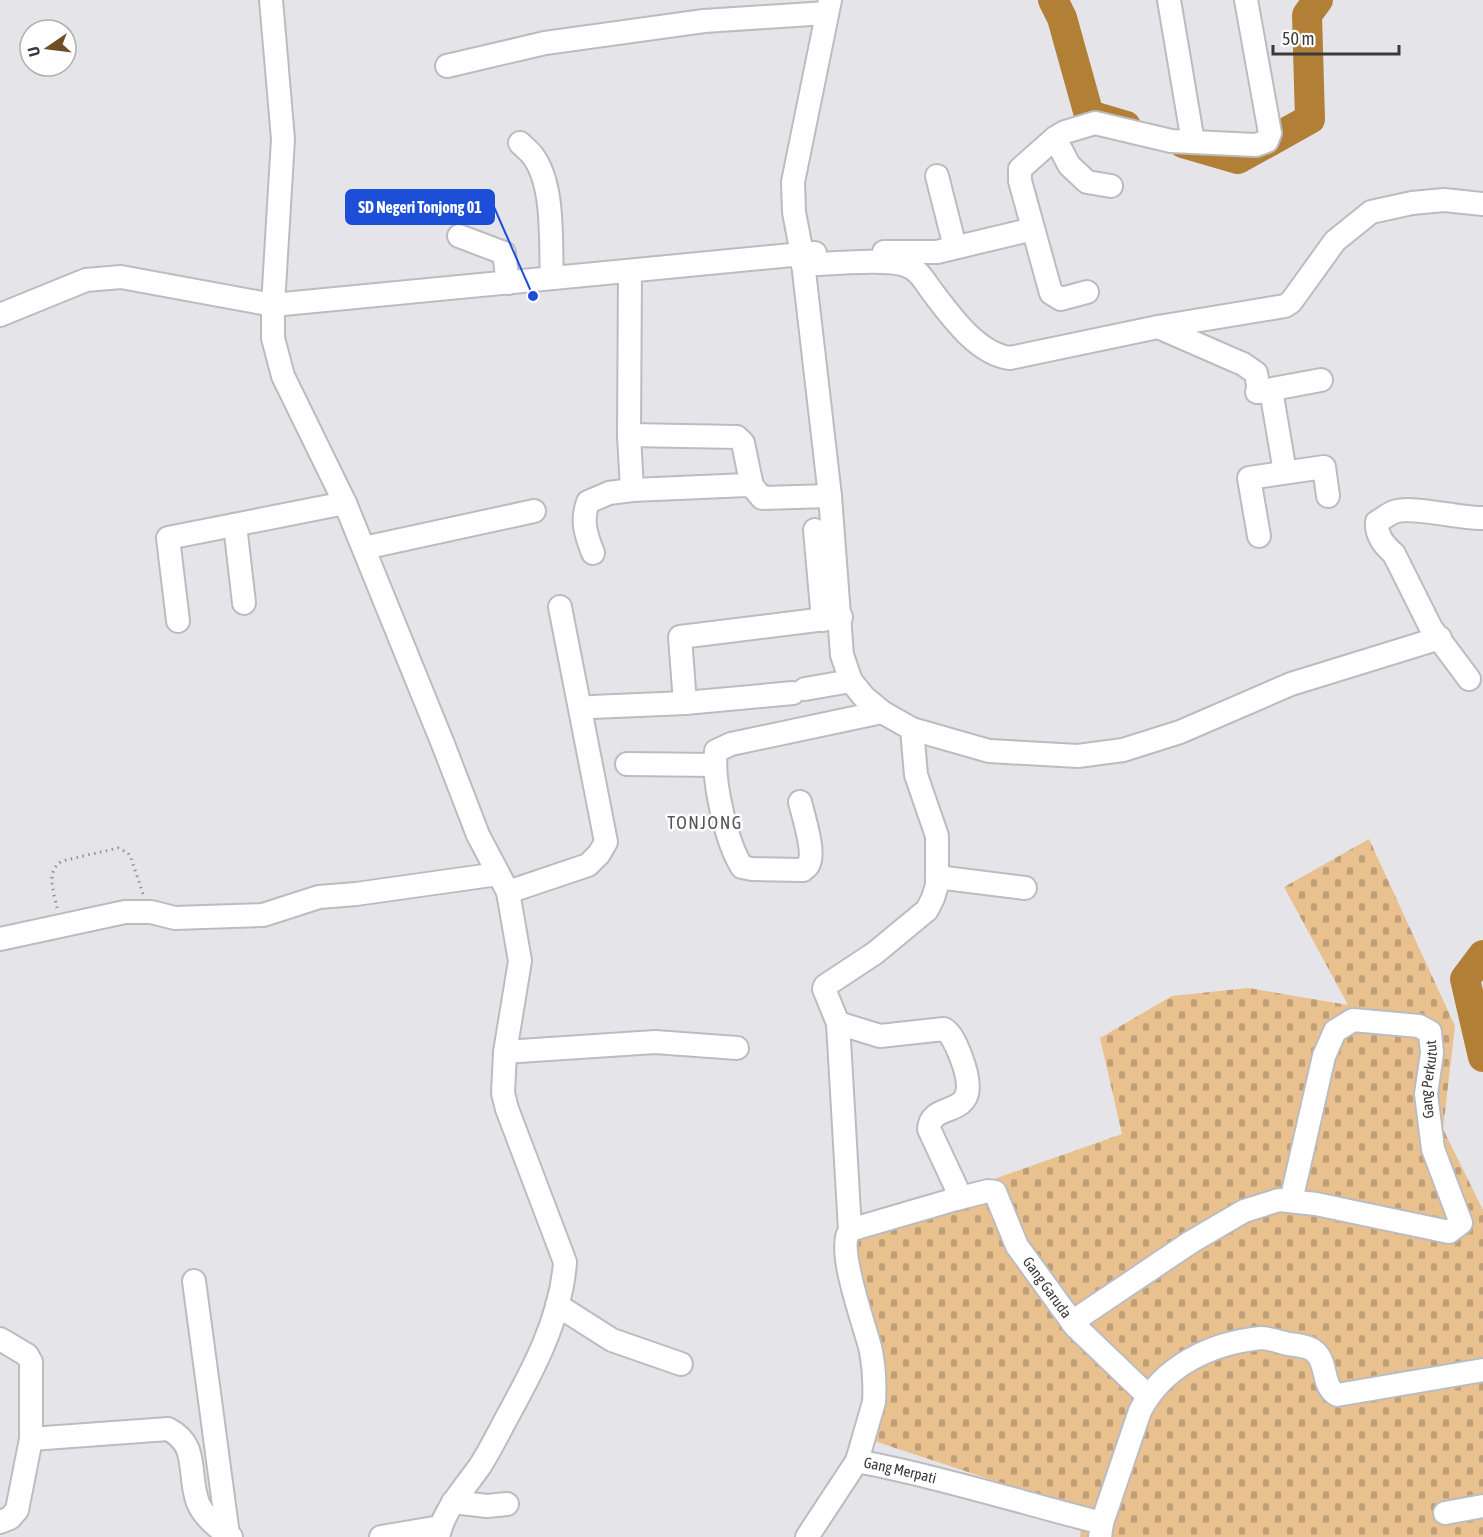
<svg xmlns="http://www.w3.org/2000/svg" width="1483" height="1537" font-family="'Asap Condensed',sans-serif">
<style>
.cemetery{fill:url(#cemetery-stones)}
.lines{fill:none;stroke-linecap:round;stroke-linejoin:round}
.river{stroke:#b27f37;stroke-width:30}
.minor-casing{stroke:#bcbcc0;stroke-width:26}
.path{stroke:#939396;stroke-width:3;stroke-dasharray:1.5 4.5;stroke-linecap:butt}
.minor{stroke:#fff;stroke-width:22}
.labels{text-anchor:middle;stroke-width:5;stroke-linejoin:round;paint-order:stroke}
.street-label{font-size:15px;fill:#3a3a3c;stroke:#fff}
.quarter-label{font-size:18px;letter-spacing:1.5px;fill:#565659;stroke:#fff}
.leader{fill:none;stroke:#1d4ed8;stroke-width:2}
.callout-dot{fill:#1d4ed8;stroke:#fff;stroke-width:2}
.callout{fill:#1d4ed8;stroke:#1d4ed8;stroke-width:2}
.callout-label{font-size:16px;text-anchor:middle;font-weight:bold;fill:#fff}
</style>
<defs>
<pattern id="cemetery-stones" width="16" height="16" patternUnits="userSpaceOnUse" patternTransform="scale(1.5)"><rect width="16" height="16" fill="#e9c18f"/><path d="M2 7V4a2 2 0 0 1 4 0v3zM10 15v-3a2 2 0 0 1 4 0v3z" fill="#be9e76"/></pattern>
</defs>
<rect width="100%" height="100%" fill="#e5e5e9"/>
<!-- cemetery -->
<path class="cemetery" d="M1369,839L1455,1026L1443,1129L1483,1210V1537H1080L1083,1510L871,1440L851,1229L1122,1134L1100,1038L1172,996L1248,988L1348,1005L1284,887Z"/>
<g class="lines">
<!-- river -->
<path class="river" d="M1053,0L1062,18L1089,115L1126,126
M1183,143L1238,159L1310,119L1307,15L1318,0
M1483,955L1465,979L1483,1057"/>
<!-- minor casing -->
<g class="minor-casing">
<g id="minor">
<path d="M271,0L283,139L273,305V338L283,376L345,503L443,744L478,835L508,892L520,961L505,1052L503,1093L507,1109L565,1262C561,1319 532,1372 505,1421C497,1436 489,1452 480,1466C464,1489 444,1509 438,1537"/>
<path d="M1169,0L1193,142"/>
<path d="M447,66L545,43L704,21L827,13"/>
<path d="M1055,138L1069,165L1087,182L1111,186"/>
<path d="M520,143C524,147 529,151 533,156C555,186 550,242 552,278"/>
<path d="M937,176L955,247"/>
<path d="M459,236L504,253L508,283"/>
<path d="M884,252H937L1033,229"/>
<path d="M815,253L802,254L794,212L793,182L830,0"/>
<path d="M803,265C827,264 885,258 905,265C918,269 924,280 931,290C950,315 977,354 1010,358L1158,327L1285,306L1291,302L1335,241L1371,212L1412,203L1444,200L1483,204"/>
<path d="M630,271L629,435L632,490"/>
<path d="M1087,292L1061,299L1051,293L1020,181V169L1055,138L1065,132L1095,123L1171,141L1256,145L1267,141L1270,133L1246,0"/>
<path d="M0,315L86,280L121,277L273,305L802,254L830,496L842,655L851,681L864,697L882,712L912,729L989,751L1078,756L1123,750L1180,732L1291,684L1440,638"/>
<path d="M1158,327L1243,364L1256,373L1259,392"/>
<path d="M1271,390L1285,472"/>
<path d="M1257,392L1321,380"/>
<path d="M629,435L737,437L743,443L752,486"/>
<path d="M235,525L244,603"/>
<path d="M815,530L823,620"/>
<path d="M1259,536L1249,478L1324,467L1328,496"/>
<path d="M364,548L534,511"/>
<path d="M593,553C586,535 581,521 588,502L609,493L632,490L747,485L752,486L762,498L830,496"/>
<path d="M178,621L168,538L345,503"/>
<path d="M1469,679L1431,628L1394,554C1384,545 1376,536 1377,522C1383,519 1388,514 1394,512C1411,505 1460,519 1483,518"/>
<path d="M805,689L851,681"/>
<path d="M685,703L680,637L841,617"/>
<path d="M592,707L685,703L793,693"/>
<path d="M627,764L714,765"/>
<path d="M800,802C803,815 815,851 809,863C808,867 806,867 803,870L752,869L742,867C726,842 712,779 716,751L731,744L882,712"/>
<path d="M937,877L1025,888"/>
<path d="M508,892L588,865L599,854L606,842L560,607"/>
<path d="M0,939L125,912H151L175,918L263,915L319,897L356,894L498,874"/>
<path d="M838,1023L880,1036L944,1029C953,1035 957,1047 961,1057C987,1125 931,1097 929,1129L956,1187V1199"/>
<path d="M505,1052L655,1042L737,1048"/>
<path id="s1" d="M850,1230L956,1199L988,1191L995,1192L1017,1246L1075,1326L1148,1396"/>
<path d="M194,1281L228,1535"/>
<path d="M557,1305L612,1340L681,1364"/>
<path id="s2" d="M1072,1322L1191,1242L1244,1211L1279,1200L1316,1204L1449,1232L1461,1223L1433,1149L1426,1094L1432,1053L1430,1032L1419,1026L1353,1020L1335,1031L1324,1056L1291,1201"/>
<path d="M0,1339L27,1355L31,1362V1439L168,1429C200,1445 187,1474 198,1503C204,1517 219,1529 231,1537"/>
<path id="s3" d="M857,1461C940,1477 1020,1502 1102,1523"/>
<path d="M453,1502L487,1506L507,1504"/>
<path d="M1445,1513L1483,1506"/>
<path d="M0,1522L10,1518L17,1510L31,1439"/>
<path d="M381,1537L440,1527"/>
<path d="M807,1537L857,1461L874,1402C875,1386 874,1367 871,1351C866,1328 835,1248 850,1230L838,1023L824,989L825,986L875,953L927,910L933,898L937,885V836L916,775L912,729"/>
<path d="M1100,1537L1102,1523L1140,1411C1163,1366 1211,1343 1261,1338C1269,1338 1280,1342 1288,1344C1296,1345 1308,1346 1314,1351C1328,1361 1321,1386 1337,1395L1483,1370"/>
</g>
</g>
<!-- path -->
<path class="path" d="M57,908C54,892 45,871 62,861L118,848L128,853L131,858L143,894"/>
<!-- minor -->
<use href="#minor" class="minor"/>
</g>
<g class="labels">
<!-- street labels -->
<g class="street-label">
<text dy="5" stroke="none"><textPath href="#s2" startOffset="579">Gang Perkutut</textPath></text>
<text dy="5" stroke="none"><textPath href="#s1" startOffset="260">Gang Garuda</textPath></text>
<text dy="5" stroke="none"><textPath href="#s3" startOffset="44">Gang Merpati</textPath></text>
</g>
<!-- quarter labels -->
<g class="quarter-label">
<text x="705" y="829">TONJONG</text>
</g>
</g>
<!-- callouts -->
<path class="leader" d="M533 296L494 207"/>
<circle class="callout-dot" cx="533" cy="296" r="6"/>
<rect class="callout" x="346" y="190" width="148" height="34" rx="6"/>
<g class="callout-label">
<text x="420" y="213">SD Negeri Tonjong 01</text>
</g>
<!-- north arrow -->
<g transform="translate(48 48) rotate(256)"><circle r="28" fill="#ffffff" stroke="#b0b0b1" stroke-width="1.5"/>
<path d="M0-4.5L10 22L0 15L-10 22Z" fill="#6e4f25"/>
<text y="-9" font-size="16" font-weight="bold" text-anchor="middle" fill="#3a3a3c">U</text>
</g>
<!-- scale -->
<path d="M1273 45v9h126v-9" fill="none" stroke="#3a3a3c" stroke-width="3"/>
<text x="1282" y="45" font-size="18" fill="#3a3a3c" stroke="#ffffff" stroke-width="4.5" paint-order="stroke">50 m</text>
</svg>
